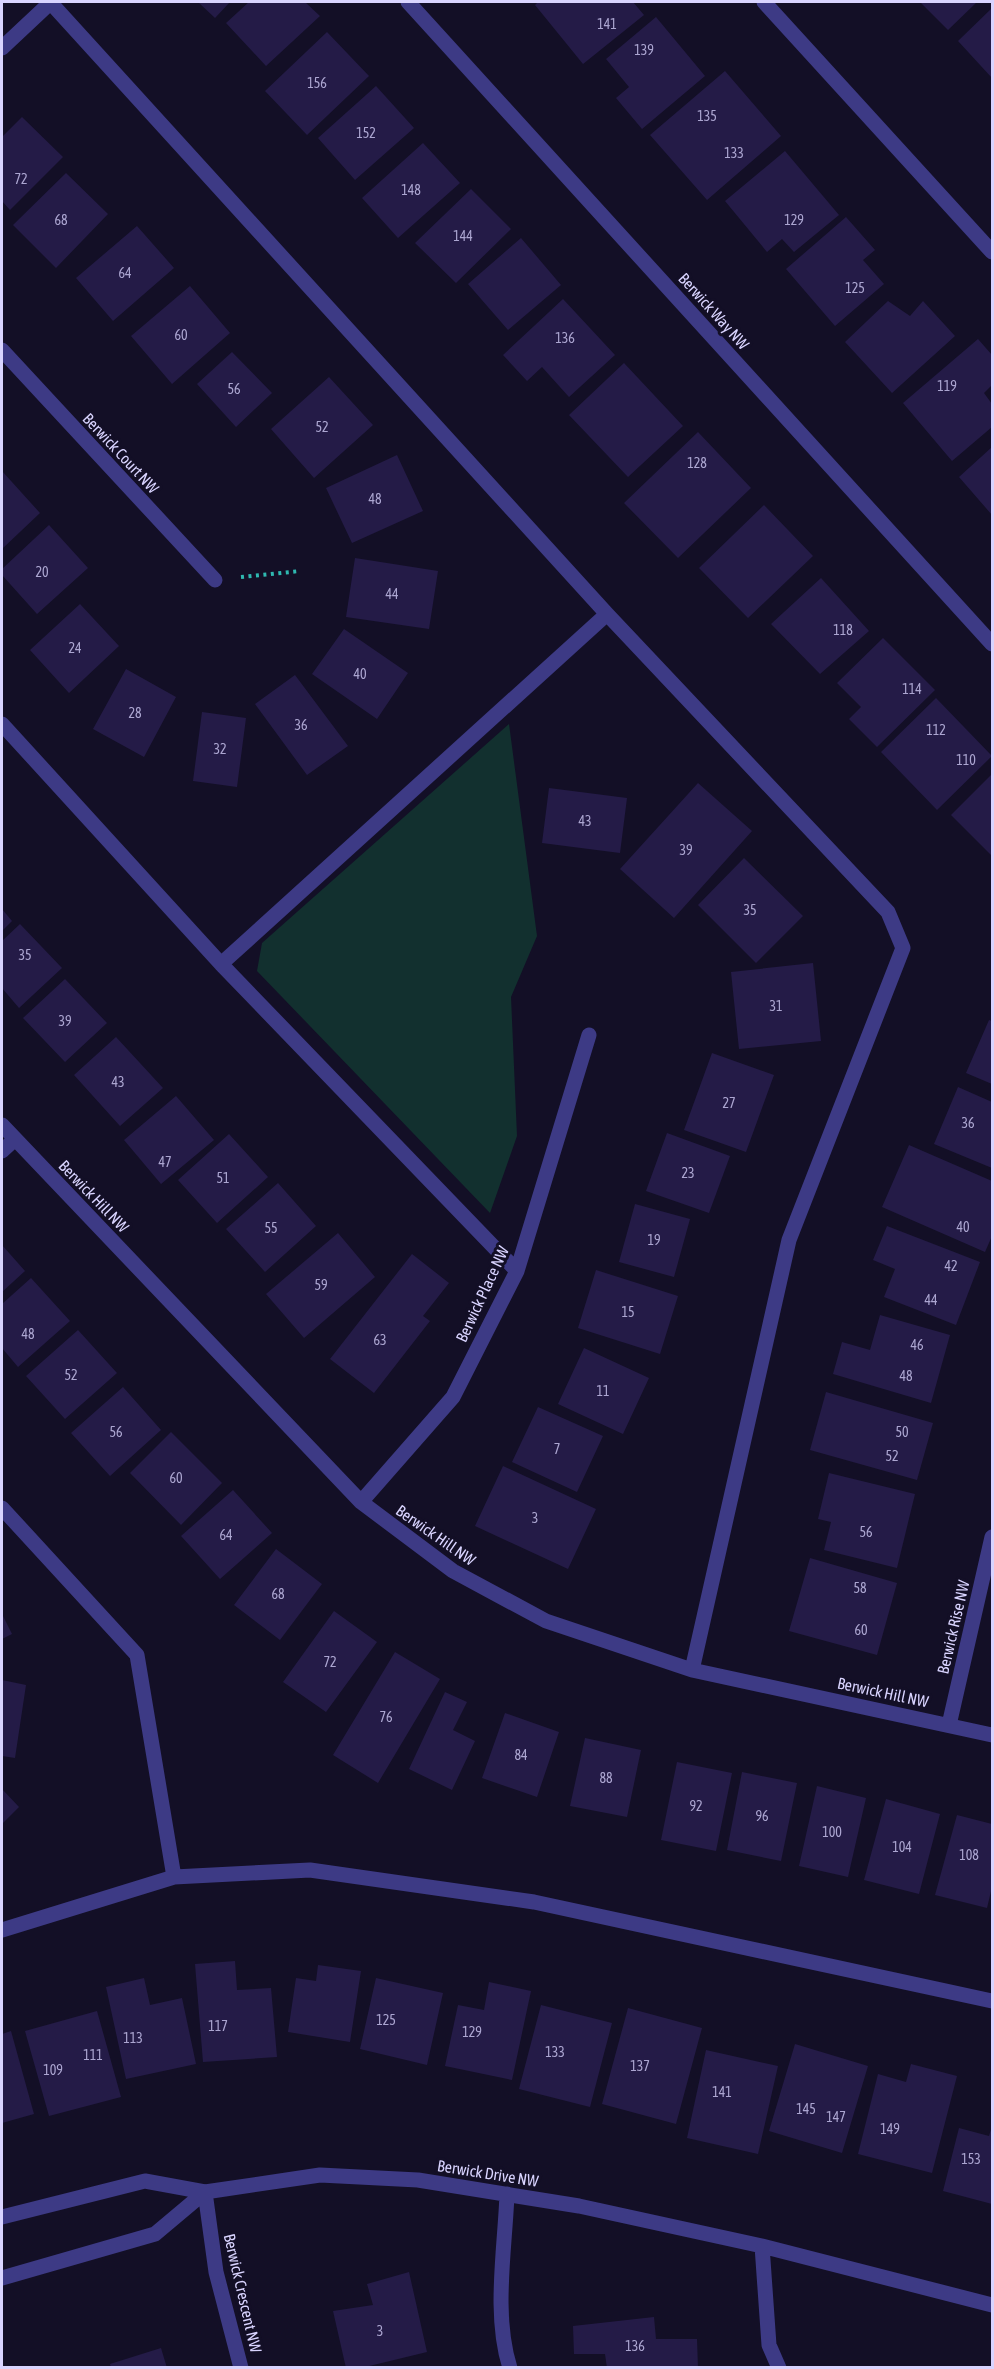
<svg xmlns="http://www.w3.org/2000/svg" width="994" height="2369" font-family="'Asap Condensed',sans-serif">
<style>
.green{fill:#12302f}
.building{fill:#241b47}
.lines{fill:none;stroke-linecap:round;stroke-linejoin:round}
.path{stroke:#2fb8b0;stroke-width:4;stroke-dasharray:3 4.5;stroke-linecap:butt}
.minor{stroke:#3d3a85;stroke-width:15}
.labels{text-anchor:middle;stroke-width:6;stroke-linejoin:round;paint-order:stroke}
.number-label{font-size:14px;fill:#aca6d1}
.street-label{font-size:16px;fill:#d9d4ff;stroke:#130f26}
</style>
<rect width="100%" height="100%" fill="#130f26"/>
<!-- green -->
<path class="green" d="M509,724L537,936L511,997L517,1136L490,1213L257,971L262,943Z"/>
<!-- building -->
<path class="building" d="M198,2H230L215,18Z
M249,2H305L320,16L266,66L226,23Z
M538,2H633L644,15L583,64L535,5Z
M920,2H977L948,30Z
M992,8V78L958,41Z
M656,17L705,76L642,129L616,98L629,87L606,59Z
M327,32L369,76L307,135L265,91Z
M725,71L781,136L707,200L650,135Z
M376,86L414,128L355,180L318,138Z
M22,117L63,157L10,210L2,201V137Z
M423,143L460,183L398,238L362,198Z
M785,151L839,215L794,252L782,239L767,252L725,201Z
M66,173L108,214L56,268L13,225Z
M471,189L511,229L456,283L415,243Z
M846,217L875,250L863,260L884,284L835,326L786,269Z
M137,226L174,268L113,321L76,278Z
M521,238L561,285L508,330L468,284Z
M190,286L230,333L172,384L131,336Z
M563,299L615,355L569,397L542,367L527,381L503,355Z
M888,301L910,316L923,301L955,336L892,393L845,342Z
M978,339L992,355V385L984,393L992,404V427L952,461L903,403Z
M232,352L272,393L236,427L197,384Z
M624,363L683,426L628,477L569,415Z
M329,377L373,425L314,478L271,429Z
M698,432L751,488L678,558L624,503Z
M992,447V515L959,477Z
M397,455L423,511L352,543L326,488Z
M2,471L40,513L2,549Z
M764,505L813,556L748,618L699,568Z
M49,525L88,568L37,614L2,575V569Z
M355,558L438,571L429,629L346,617Z
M821,578L869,631L820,674L771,624Z
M80,604L119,646L69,693L30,650Z
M344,629L408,673L377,719L312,674Z
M883,638L935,690L877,747L849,719L861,707L837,683Z
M126,669L176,697L144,757L93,729Z
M295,675L348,746L307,775L255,704Z
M936,698L992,756L937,810L881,752Z
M202,712L246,718L237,787L193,781Z
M992,774V856L951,815Z
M698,783L752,831L674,918L620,869Z
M549,788L627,798L620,853L542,843Z
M744,858L803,916L756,963L698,905Z
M2,909L12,921L2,931Z
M20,924L62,968L19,1008L2,988V941Z
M813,963L821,1041L739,1049L731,972Z
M65,979L107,1023L65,1062L23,1018Z
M989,1020L992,1021V1084L966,1073Z
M116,1037L163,1088L120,1126L74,1075Z
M712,1053L774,1075L746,1152L684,1130Z
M958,1087L992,1102V1168L934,1144Z
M176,1096L214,1140L161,1184L124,1140Z
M667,1133L730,1156L709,1213L646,1191Z
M229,1134L268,1177L217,1223L178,1180Z
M909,1145L992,1181V1236L985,1252L882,1207Z
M278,1183L316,1226L265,1272L226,1229Z
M635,1204L690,1219L674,1277L619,1262Z
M887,1226L980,1262L956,1325L884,1297L895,1269L873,1260Z
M338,1233L375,1277L304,1338L266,1294Z
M2,1245L25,1271L2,1292Z
M412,1254L449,1283L423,1316L430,1321L374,1393L330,1359Z
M596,1270L678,1296L660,1354L578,1328Z
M31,1278L70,1321L18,1367L2,1348V1304Z
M880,1315L950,1335L931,1403L833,1374L842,1342L870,1350Z
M78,1330L117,1373L65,1419L26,1376Z
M584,1348L649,1378L623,1434L558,1404Z
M123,1387L161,1430L110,1476L71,1433Z
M826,1392L933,1423L917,1480L810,1450Z
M538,1407L603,1436L577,1492L512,1462Z
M171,1432L222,1483L181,1525L130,1473Z
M503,1466L596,1509L568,1569L475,1526Z
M829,1473L915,1494L897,1568L824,1550L831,1522L818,1519Z
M233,1490L272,1533L220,1579L181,1536Z
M276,1549L322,1584L280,1640L234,1605Z
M810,1558L897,1583L877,1655L789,1631Z
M334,1611L377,1642L326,1712L283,1682Z
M2,1614L12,1634L2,1639Z
M395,1652L440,1679L378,1783L333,1755Z
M2,1680L26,1685L15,1758L2,1756Z
M445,1692L467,1702L453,1730L475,1741L452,1790L409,1769Z
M505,1713L559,1732L537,1797L482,1778Z
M585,1738L641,1750L627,1817L570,1806Z
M677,1762L732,1773L716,1851L661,1840Z
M742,1772L797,1783L781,1861L727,1850Z
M817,1786L866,1798L848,1877L799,1866Z
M2,1789L19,1807L2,1824Z
M886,1799L940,1814L919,1894L864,1880Z
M957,1815L992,1824V1887L987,1908L935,1895Z
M235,1961L237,1990L271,1988L277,2057L203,2062L195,1964Z
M318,1965L361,1971L350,2042L288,2032L296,1978L316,1981Z
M144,1978L150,2005L182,1998L196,2064L126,2079L106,1987Z
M376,1978L443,1993L427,2065L360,2049Z
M489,1982L531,1991L512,2080L445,2066L458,2005L484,2010Z
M541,2005L612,2023L590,2107L519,2089Z
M628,2008L702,2028L676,2124L602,2104Z
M97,2011L121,2097L49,2116L25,2031Z
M11,2031L34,2114L2,2123V2034Z
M795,2044L868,2066L842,2153L769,2131Z
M706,2050L778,2066L758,2154L687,2138Z
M911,2064L957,2076L932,2173L858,2154L878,2074L906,2082Z
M992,2126V2204L943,2191L959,2128L989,2136Z
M409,2272L427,2352L361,2368H346L333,2311L373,2305L367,2284Z
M654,2317L656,2339H697L698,2368H607L605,2354H574L573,2326Z
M161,2348L167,2368H111L110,2364Z"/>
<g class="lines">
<!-- path -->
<path class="path" d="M241,577L300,571"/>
<!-- minor -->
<path class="minor" d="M50,2L607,614L888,912L903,948L789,1240L692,1670
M408,2L992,644
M764,2L992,252
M2,48L51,2
M2,350L215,580
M2,724L221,964L517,1271
M221,964L607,614
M2,1125L361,1502L453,1571L546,1621L692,1670L992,1735
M2,1151L15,1139
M361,1502L453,1397L517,1271L589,1035
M2,1508L137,1655L174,1877
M949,1725L992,1537
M2,1930L174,1877L310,1870L534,1902L992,2001
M205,2192L216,2272L241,2368
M507,2194C505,2249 493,2315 510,2368
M2,2217L145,2181L205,2192L320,2175L418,2180L579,2206L762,2246L992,2305
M762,2246L769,2345L779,2368
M2,2278L155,2234L205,2192"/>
</g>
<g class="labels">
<!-- number labels -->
<g class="number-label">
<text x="607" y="29">141</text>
<text x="644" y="55">139</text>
<text x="317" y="88">156</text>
<text x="707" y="121">135</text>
<text x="366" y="138">152</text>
<text x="734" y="158">133</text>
<text x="21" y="184">72</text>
<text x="411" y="195">148</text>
<text x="61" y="225">68</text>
<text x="794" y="225">129</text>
<text x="463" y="241">144</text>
<text x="125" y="278">64</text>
<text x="855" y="293">125</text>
<text x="181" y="340">60</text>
<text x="565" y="343">136</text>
<text x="947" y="391">119</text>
<text x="234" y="394">56</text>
<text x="322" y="432">52</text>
<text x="697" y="468">128</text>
<text x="375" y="504">48</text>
<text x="42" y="577">20</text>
<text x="392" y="599">44</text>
<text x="843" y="635">118</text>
<text x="75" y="653">24</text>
<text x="360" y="679">40</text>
<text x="912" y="694">114</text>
<text x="135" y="718">28</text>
<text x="301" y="730">36</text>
<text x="936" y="735">112</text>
<text x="220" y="754">32</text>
<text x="966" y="765">110</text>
<text x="585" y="826">43</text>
<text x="686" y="855">39</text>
<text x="750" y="915">35</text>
<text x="25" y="960">35</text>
<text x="776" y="1011">31</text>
<text x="65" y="1026">39</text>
<text x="118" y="1087">43</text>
<text x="729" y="1108">27</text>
<text x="968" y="1128">36</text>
<text x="165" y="1167">47</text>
<text x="688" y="1178">23</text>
<text x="223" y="1183">51</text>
<text x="963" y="1232">40</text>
<text x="271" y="1233">55</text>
<text x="654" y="1245">19</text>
<text x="951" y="1271">42</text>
<text x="321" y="1290">59</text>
<text x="931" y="1305">44</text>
<text x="628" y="1317">15</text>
<text x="28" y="1339">48</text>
<text x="380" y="1345">63</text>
<text x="917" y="1350">46</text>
<text x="71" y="1380">52</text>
<text x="906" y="1381">48</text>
<text x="603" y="1396">11</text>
<text x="116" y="1437">56</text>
<text x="902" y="1437">50</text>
<text x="557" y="1454">7</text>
<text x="892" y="1461">52</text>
<text x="176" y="1483">60</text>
<text x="535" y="1523">3</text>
<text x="866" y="1537">56</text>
<text x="226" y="1540">64</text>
<text x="860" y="1593">58</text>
<text x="278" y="1599">68</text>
<text x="861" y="1635">60</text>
<text x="330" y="1667">72</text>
<text x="386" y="1722">76</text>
<text x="521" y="1760">84</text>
<text x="606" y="1783">88</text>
<text x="696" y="1811">92</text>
<text x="762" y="1821">96</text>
<text x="832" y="1837">100</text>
<text x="902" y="1852">104</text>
<text x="969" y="1860">108</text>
<text x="386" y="2025">125</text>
<text x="218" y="2031">117</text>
<text x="472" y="2037">129</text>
<text x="133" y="2043">113</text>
<text x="555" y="2057">133</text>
<text x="93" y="2060">111</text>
<text x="640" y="2071">137</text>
<text x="53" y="2075">109</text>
<text x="722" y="2097">141</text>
<text x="806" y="2114">145</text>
<text x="836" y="2122">147</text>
<text x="890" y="2134">149</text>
<text x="971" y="2164">153</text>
<text x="380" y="2336">3</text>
<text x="635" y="2351">136</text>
</g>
<!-- street labels -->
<g class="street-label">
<text transform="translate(714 311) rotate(48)" y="6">Berwick Way NW</text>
<text transform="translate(121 453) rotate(47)" y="6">Berwick Court NW</text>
<text transform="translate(94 1196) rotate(46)" y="6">Berwick Hill NW</text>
<text transform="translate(482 1294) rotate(-65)" y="6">Berwick Place NW</text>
<text transform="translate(436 1535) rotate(35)" y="6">Berwick Hill NW</text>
<text transform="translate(953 1627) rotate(-77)" y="6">Berwick Rise NW</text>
<text transform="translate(883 1692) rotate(12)" y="6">Berwick Hill NW</text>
<text transform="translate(488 2173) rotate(9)" y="6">Berwick Drive NW</text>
<text transform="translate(243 2293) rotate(77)" y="6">Berwick Crescent NW</text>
</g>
</g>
<!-- border -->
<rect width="994" height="2369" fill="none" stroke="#d9d4ff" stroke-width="6"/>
</svg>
